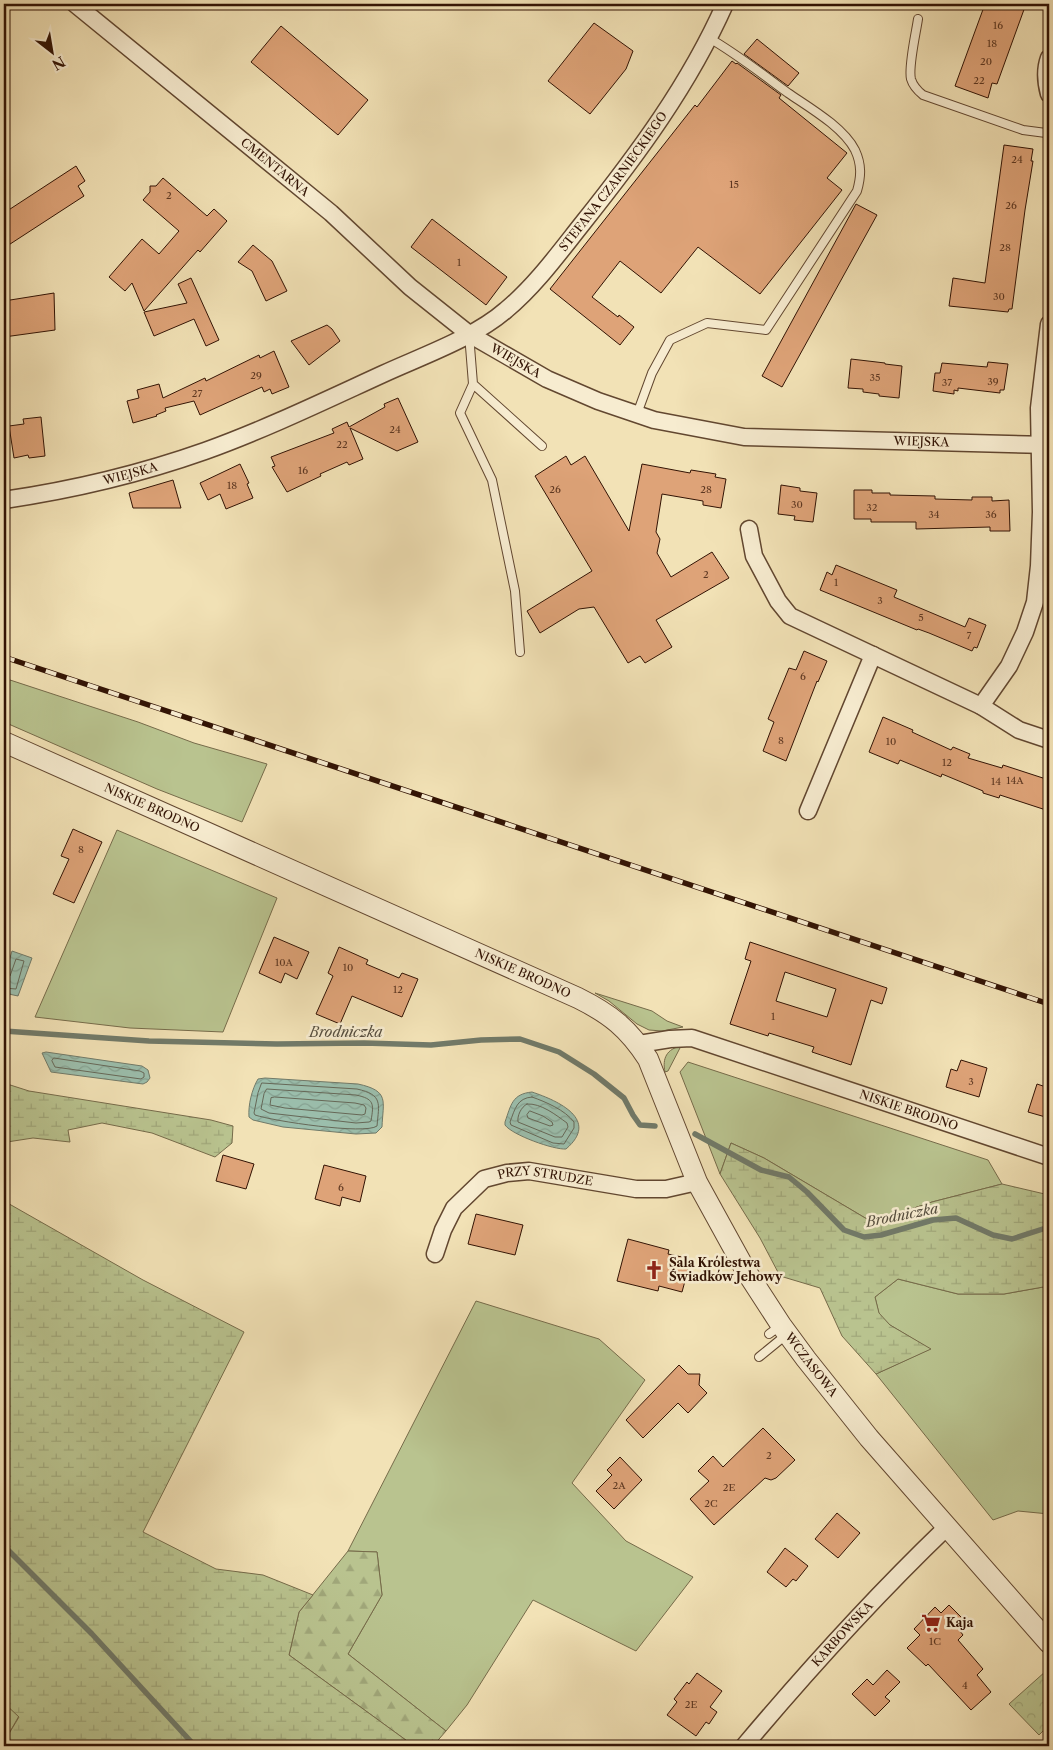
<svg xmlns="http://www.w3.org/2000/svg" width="1053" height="1750" font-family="'Libre Caslon Text',serif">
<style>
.grass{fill:#b9c38f;stroke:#766b4a}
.forest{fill:url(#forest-firs);stroke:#766b4a}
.wetland{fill:url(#wetland-marsh);stroke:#766b4a}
.park{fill:url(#park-crowns);stroke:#766b4a}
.water{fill:url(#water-waves);stroke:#717a69}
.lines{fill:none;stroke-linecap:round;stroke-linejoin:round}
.shore{stroke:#666858;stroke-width:1}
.stream{stroke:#717a69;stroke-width:5.5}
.building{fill:#dea378;stroke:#321304;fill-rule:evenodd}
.service-casing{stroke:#624730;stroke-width:10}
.minor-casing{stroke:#624730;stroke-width:19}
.tertiary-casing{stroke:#624730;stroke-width:22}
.service{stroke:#f7ecd0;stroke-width:8}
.minor{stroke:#f7ecd0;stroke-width:16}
.tertiary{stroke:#f7ecd0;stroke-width:20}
.rail-casing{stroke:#321304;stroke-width:5.5}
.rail{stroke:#f7ecd0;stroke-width:4;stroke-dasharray:11;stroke-linecap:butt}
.labels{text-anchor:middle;stroke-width:5;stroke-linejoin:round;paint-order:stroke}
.number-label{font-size:10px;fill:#5d3721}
.street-label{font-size:12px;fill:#321304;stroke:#f7ecd0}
.poi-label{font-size:12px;font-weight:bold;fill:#321304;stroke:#f7ecd0;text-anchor:start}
.water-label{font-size:14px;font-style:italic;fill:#574f3f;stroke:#f7ecd0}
</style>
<defs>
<pattern id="forest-firs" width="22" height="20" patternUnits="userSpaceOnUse" patternTransform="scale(1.25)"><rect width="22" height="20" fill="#b9c38f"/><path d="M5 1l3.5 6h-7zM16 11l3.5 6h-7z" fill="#a0a77a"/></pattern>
<pattern id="wetland-marsh" width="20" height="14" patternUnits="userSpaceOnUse" patternTransform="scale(1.25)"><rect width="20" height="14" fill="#b9c38f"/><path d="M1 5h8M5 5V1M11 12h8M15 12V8" fill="none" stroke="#a0a77a"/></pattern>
<pattern id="park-crowns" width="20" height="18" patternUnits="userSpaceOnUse" patternTransform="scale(1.25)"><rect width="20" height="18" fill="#b9c38f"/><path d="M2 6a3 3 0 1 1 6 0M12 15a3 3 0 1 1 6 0" fill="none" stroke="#a0a77a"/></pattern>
<pattern id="water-waves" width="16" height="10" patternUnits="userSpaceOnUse" patternTransform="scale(1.25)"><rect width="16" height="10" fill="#9bbeac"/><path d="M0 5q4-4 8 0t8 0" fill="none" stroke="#86a292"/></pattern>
</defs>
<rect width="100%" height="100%" fill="#f2e2b6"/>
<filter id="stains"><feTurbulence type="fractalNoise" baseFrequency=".004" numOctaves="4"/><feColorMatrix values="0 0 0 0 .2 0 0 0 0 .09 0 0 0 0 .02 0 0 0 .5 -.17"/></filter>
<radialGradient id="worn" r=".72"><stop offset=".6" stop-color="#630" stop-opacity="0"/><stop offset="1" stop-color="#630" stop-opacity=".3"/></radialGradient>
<!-- grass -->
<path class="grass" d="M4,678L138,722L194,743L267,764L242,822L157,789L4,722Z
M117,830L277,898L223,1032L130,1028L35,1017Z
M595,993L652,1011L667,1021L683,1027L662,1031L649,1030L637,1024L609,1001Z
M681,1046L668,1071L665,1072C662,1058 667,1049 681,1046Z
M688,1062L988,1160L1002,1184L932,1202L872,1222L764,1158L731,1143L720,1174L680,1072Z
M898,1279L958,1294H1004L1049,1286V1514L1018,1511L993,1520L876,1374L930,1349L890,1325L879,1314L875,1297Z
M476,1301L599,1339L645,1380L572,1483L626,1541L693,1577L636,1651L533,1600L467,1705L446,1731L348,1654L382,1595L377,1552L348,1551Z"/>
<!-- forest -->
<path class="forest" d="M348,1551L377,1552L382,1595L348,1654L446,1731L433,1746H414L289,1655L299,1612Z
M4,1703L19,1716L4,1742Z"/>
<!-- wetland -->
<path class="wetland" d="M4,1083L29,1091L211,1120L233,1126L232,1143L215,1157L152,1133L102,1123L68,1130L70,1142L33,1138L7,1142L4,1149Z
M731,1143L764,1158L872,1222L932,1202L1002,1184L1049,1195V1286L1004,1294H958L898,1279L875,1297L879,1313L890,1325L931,1349L876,1374L842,1336L820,1288L780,1276L760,1238L720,1174Z
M4,1201L143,1280L244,1332L143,1532L216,1569L263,1575L313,1595L299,1612L289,1655L414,1746H250L228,1740L224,1746L4,1745V1742L19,1717L4,1703Z"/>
<!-- park -->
<path class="park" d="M1046,1671L1049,1675V1725L1039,1735L1009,1704Z"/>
<!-- water -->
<path class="water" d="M12,951L32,958L18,996L4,993V979Z
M46,1052L142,1066L148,1070L150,1078L147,1082L143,1084L51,1072L42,1053Z
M265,1078L358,1084C390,1091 383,1101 382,1127L376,1133L356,1134L283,1127L253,1120L249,1117C248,1105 252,1089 258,1079Z
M532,1092C559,1101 600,1120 566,1149C554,1150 512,1135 505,1125V1122C511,1105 512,1094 532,1092Z"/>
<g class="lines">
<!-- shore -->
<path class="shore" d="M4,979L10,976L16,959L24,961L16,989L4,988
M54,1058L140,1071L144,1073V1077L141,1079L55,1067L52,1061Z
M262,1083L357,1089C383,1095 379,1103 377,1126C365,1135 273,1121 255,1115L254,1113L258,1093Z
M267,1089L356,1095C374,1099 374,1103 371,1121L369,1122L356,1123L269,1113L261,1109L264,1094Z
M275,1097L355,1103L364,1105L366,1108L365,1114L362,1115L285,1108L270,1105L271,1098Z
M532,1097C546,1102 565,1110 574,1122V1128L564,1144L553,1143L511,1125L510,1122C515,1109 517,1098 532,1097Z
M527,1104C541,1103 556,1115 567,1123L568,1127L562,1137H555L518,1122C517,1116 521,1107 527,1104Z
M530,1111L543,1116L552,1122L553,1125L550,1126L528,1118L527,1115Z"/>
<!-- stream -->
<path class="stream" d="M4,1031L149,1041L277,1044L364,1043L431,1045L481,1040L520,1039L559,1052L594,1074L624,1098L633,1115L640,1125L655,1126
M695,1134L761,1170L789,1177L807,1192L844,1230L864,1237L881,1235L933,1220L956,1218L993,1235L1012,1239L1049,1227
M4,1546L92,1634L195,1746"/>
</g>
<!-- building -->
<path class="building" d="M985,4H1026L997,84L992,83L988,98L955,86Z
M594,23L633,51L626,69L590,114L548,81Z
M281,26L368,100L338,135L251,62Z
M757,39L799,73L788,86L744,54Z
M732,61L736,64L737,63L781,95L779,98L847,153L827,178L842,190L760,294L698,247L661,293L620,261L592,297L618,317L619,315L634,327L620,345L550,289L695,105L697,107Z
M1004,145L1033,149L1031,161H1033L1025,210L1012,309H1009L1008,312L949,306L953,278L985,283Z
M76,166L85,181L78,186L84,196L4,248V213Z
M163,178L207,216L214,209L227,221L200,252L198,250L144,311L132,283L125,291L109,277L142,239L159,254L179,231L143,200L150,192V186H156Z
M856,204L877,215L782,387L762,376Z
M432,219L507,277L486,305L411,247Z
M253,245L272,261L287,291L266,301L252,271L238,262Z
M191,278L219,340L206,346L194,319L154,336L144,312L187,303L178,284Z
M54,293L55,330L4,337V301Z
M327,325L332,329L340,341L309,365L291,341Z
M274,351L289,387L272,394L270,389L264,392L262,387L200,415L194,401L165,408L166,411L156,415L157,416L133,423L127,401L139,398L137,390L159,384L163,398L205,378L206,381L259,355L260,358Z
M851,359L885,363V364L902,366L899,398L879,396V394L863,392V389L848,388Z
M988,362L1008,364L1004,390H1000V393L958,388V391L954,390V394L933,391L935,373H940L942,363L987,367Z
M398,398L418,442L397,451L350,428L363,459L349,465L347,462L320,474L321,476L287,492L272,467L275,466L271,457L334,433L332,429L347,422L349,427L385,407L384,404Z
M41,417L45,456L29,458L28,455L14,458L9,426L24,424L23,419Z
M566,456L571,465L585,456L629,531L642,464L690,473L691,470L716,474L715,477L726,479L721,508L703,505V501L662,494L656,532L660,539L657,553L671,577L712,552L729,578L656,620L672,647L645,663L640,656L628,663L594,607L579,609L540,633L527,611L592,571L535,476Z
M240,464L249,483L247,484L253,498L226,509L220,494L208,500L200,483Z
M173,480L181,508H133L129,493Z
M781,485L800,488V491L817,493L813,522L794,520L795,516L778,514Z
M854,490H872V493H890V495L935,496V499L972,500V497H992V501L1009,500L1010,531H990V527L916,529V522H871V519H854Z
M836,565L897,590L894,597L965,627L969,618L986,625L977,648L974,647L972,651L929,633L918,629L917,630L820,590L827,572L832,575Z
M804,651L827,661L818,682L817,681L786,761L763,751L774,722L768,719L789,668L796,670Z
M883,717L913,730L912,732L951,750L953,747L970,754L968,758L1002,768L1003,765L1049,780V811L1000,795L999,798L983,793V791L942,774L941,777L900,760L898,764L869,752Z
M73,829L102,842L74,903L53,894L69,859L61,856Z
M274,937L309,952L297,979L285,973L281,983L259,973Z
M750,942L887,988L882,1004L871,1000L851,1065L812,1052L814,1047L769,1033L768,1036L730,1024L751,961L745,959ZM785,972L836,989L827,1017L776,1001Z
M339,947L368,960L366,964L399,978L402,973L418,979L402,1017L352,996L340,1024L316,1014L333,976L328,973Z
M961,1060L987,1068L979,1097L946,1087L951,1069L957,1071Z
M1037,1084L1049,1088V1118L1028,1112Z
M223,1155L254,1164L246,1189L216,1181Z
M324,1165L366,1176L360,1202L342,1197L340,1206L315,1199Z
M476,1214L523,1225L515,1255L468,1244Z
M628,1239L669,1250L668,1254L691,1259L682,1292L659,1286L658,1291L617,1281Z
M679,1365L688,1374H700L699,1385L707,1393L688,1413L678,1403L643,1438L626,1420Z
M763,1428L795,1460L776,1478L771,1480L765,1478L714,1525L690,1499L709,1481L698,1471L713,1456L723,1467Z
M620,1457L642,1480L614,1509L596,1491L612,1475L607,1470Z
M837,1513L860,1533L838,1558L815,1539Z
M785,1548L808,1566L796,1581L793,1579L786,1587L767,1572Z
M949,1605L967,1623L960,1631L963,1635L958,1640L983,1669L977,1675L991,1692L971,1710L928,1664L926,1666L907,1648L920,1635L914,1629L935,1607L941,1613Z
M887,1670L900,1682L885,1697L890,1701L875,1716L852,1694L867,1679L873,1685Z
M697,1673L722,1691L710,1707L717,1712L709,1724L706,1722L696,1736L667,1715L677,1702L674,1699L687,1682L689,1684Z"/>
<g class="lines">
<!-- service casing -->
<g class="service-casing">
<path id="service" d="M918,19C916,33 908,67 911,79C913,86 918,91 923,95L1023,130L1046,133L1049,132
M469,334L473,384L460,413L492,480L515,591L520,652
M473,384L542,446
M637,414L652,373L670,340L707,323L766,330L857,191C861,177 862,165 855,150C843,127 810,108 788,93C762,74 737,54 709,38
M769,1334L780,1326
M759,1357L786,1335"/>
</g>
<!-- minor casing -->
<g class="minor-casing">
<g id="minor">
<path id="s1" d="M75,4L331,213L410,287L469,334L547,379L598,401L654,420L744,437L1049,445"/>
<path d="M1049,58C1045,69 1046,83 1049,94"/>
<path id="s2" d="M4,500C72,490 140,474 205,451C266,429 324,401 383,374C422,356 474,338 506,310C535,286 559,253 582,224C637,155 689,85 725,4"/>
<path d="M749,529L754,556L778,601L790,616L981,706L1019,730L1049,740"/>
<path d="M981,706L1009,666L1025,632L1035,602L1039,566L1041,512L1039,408L1049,324"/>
<path d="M808,811L873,655"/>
<path id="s3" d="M639,1044L670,1039L692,1038L1049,1157"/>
<path id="s4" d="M435,1254L443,1230L454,1208L484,1179L507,1173L529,1171L636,1189H666L697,1182"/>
<path id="s5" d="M744,1746C808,1670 875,1596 947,1527"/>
</g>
</g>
<!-- tertiary casing -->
<g class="tertiary-casing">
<g id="tertiary">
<path id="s6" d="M4,742L578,998C610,1014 628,1028 648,1059L697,1182L746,1271L781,1325L806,1359L869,1438L1049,1643"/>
</g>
</g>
<!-- service -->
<use href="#service" class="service"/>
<!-- minor -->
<use href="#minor" class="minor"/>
<!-- tertiary -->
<use href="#tertiary" class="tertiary"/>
<!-- rail casing -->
<g class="rail-casing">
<path id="rail" d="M4,657L1049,1004"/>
</g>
<!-- rail -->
<use href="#rail" class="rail"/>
</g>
<!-- icons -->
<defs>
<g id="church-bare" transform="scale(1.5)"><path d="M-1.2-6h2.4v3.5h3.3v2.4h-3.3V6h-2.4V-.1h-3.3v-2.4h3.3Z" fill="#8f2418" stroke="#f7ecd0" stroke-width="2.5" paint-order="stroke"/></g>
<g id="supermarket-bare" transform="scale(1.5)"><path d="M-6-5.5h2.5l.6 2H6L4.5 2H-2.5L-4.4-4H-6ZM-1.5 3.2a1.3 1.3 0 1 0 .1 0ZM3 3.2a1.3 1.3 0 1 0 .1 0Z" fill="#8f2418" stroke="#f7ecd0" stroke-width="2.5" paint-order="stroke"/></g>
</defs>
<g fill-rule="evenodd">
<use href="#church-bare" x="654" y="1270"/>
<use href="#supermarket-bare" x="931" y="1623"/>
</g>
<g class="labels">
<!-- number labels -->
<g class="number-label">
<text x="998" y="29">16</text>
<text x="992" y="47">18</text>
<text x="986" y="65">20</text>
<text x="979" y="84">22</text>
<text x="1017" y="163">24</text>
<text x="734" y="188">15</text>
<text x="169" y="199">2</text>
<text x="1011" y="209">26</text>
<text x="1005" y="251">28</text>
<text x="459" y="266">1</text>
<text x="999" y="300">30</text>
<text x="256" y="379">29</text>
<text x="875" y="381">35</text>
<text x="993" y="385">39</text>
<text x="947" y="386">37</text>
<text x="197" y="397">27</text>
<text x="395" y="433">24</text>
<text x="342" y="448">22</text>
<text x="303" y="474">16</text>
<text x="232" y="489">18</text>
<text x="555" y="493">26</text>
<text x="706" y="493">28</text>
<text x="797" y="508">30</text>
<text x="872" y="511">32</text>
<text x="934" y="518">34</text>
<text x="991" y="518">36</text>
<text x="706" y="578">2</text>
<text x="836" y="586">1</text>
<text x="880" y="604">3</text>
<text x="921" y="621">5</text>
<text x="969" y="639">7</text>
<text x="803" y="680">6</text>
<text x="781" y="744">8</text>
<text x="891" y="745">10</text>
<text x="947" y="766">12</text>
<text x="1015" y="784">14A</text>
<text x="996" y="785">14</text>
<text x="81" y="853">8</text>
<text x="284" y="966">10A</text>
<text x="348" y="971">10</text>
<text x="398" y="993">12</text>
<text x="773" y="1020">1</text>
<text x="971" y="1085">3</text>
<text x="341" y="1191">6</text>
<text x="769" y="1459">2</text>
<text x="619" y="1489">2A</text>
<text x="729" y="1491">2E</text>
<text x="711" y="1507">2C</text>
<text x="935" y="1645">1C</text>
<text x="965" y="1689">4</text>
<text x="691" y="1708">2E</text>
</g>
<!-- street labels -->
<g class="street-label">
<text dy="4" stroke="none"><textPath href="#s1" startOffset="258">CMENTARNA</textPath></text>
<text dy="4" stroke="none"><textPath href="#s2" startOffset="708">STEFANA CZARNIECKIEGO</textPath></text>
<text dy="4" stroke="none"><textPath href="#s1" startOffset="568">WIEJSKA</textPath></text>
<text dy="4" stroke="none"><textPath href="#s1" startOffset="988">WIEJSKA</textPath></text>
<text dy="4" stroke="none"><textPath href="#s2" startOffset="129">WIEJSKA</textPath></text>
<text dy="4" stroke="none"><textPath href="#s6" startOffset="162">NISKIE BRODNO</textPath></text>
<text dy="4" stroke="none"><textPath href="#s6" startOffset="568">NISKIE BRODNO</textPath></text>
<text dy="4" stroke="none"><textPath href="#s3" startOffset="282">NISKIE BRODNO</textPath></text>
<text dy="4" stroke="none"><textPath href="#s4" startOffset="154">PRZY STRUDZE</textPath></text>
<text dy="4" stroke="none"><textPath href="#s6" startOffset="1071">WCZASOWA</textPath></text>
<text dy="4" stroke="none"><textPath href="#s5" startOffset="149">KARBOWSKA</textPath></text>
</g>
<!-- poi labels -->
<g class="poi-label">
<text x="669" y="1267">Sala Królestwa<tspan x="669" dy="14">Świadków Jehowy</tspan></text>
<text x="946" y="1627">Kaja</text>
</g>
<!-- water labels -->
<g class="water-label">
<text x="346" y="1037">Brodniczka</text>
<text transform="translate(902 1215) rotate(-11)" y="5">Brodniczka</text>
</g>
</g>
<!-- margin -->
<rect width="1053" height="1750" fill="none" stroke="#f2e2b6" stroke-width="20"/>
<rect x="5" y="5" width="1043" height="1740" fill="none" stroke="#321304" stroke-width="2.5"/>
<rect x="10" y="10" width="1033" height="1730" fill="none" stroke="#321304"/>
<!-- north arrow -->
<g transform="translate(52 52) rotate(149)" stroke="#f7ecd0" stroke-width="4" paint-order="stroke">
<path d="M0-4L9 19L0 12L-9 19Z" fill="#321304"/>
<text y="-8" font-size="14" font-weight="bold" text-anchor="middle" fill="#321304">N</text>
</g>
<rect width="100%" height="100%" filter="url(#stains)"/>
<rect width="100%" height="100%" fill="url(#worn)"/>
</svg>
